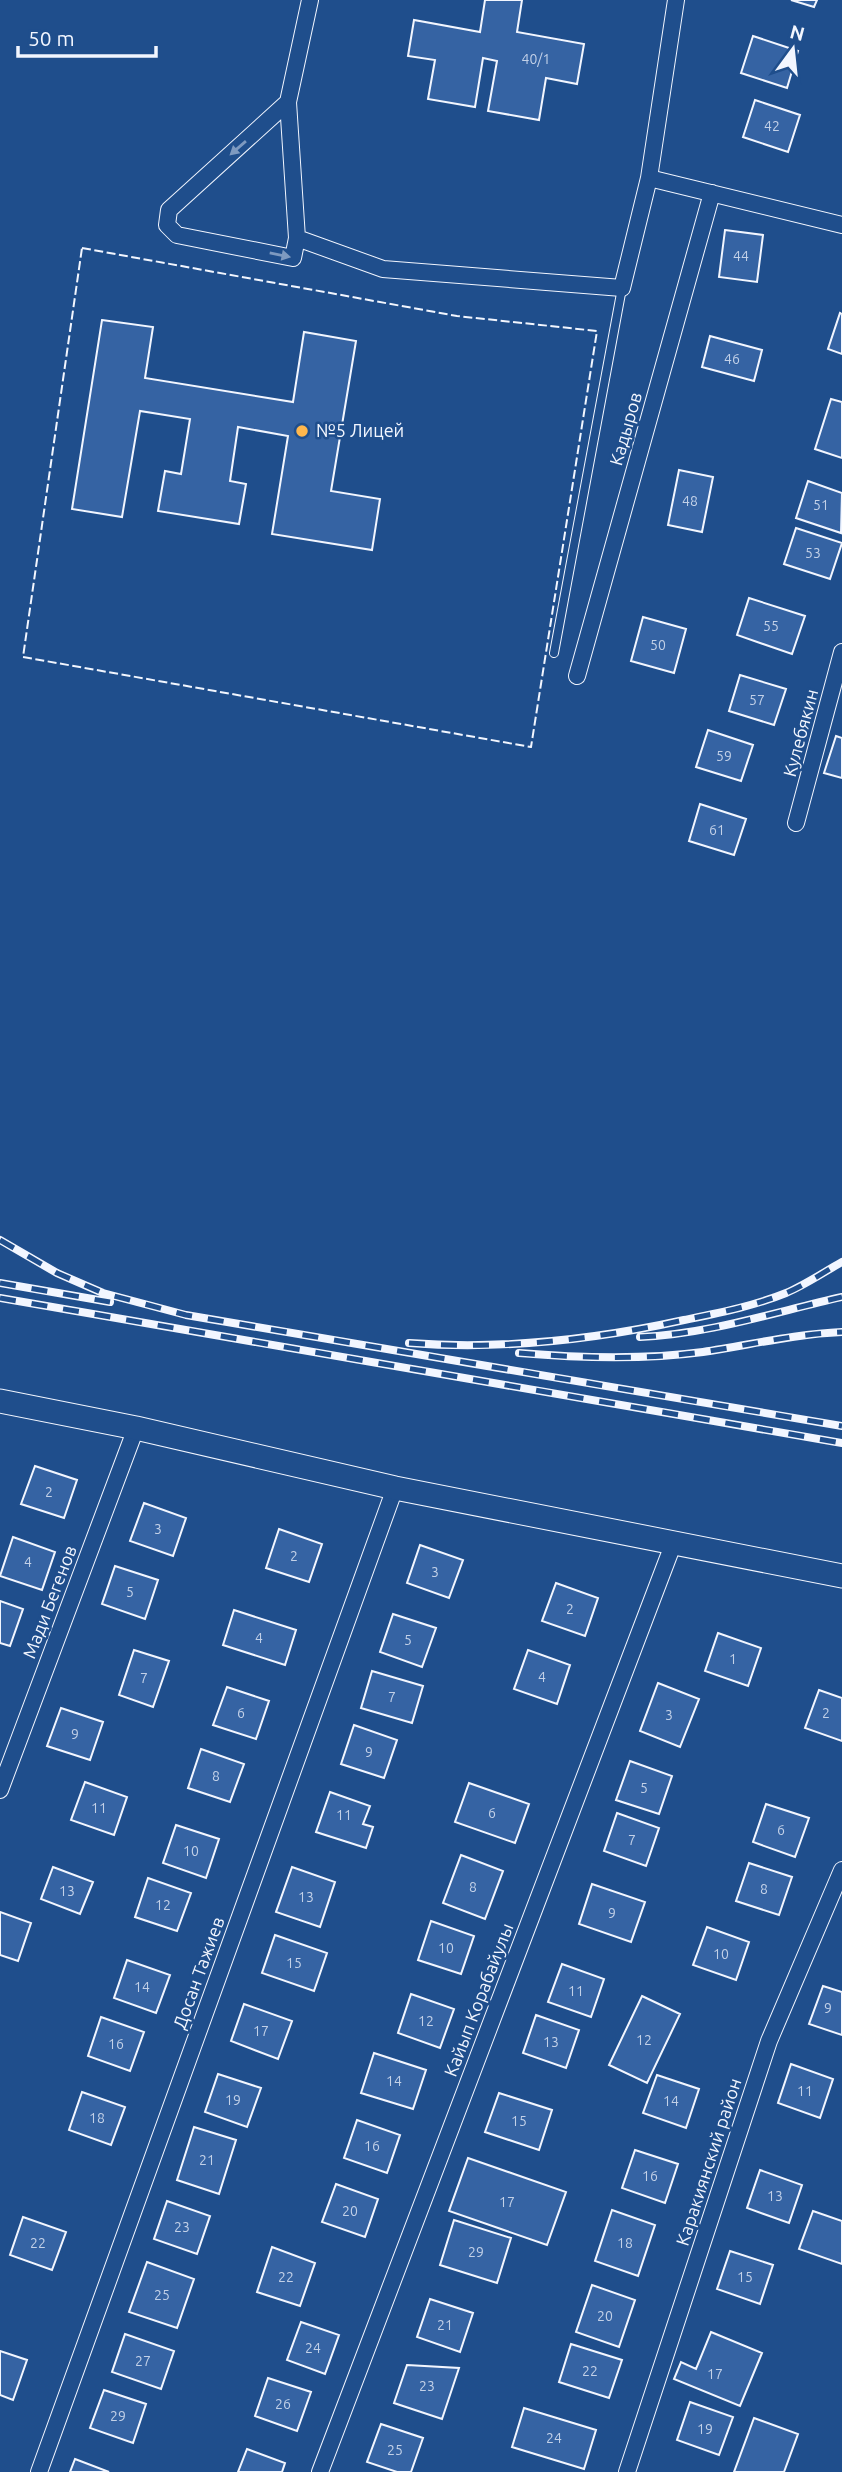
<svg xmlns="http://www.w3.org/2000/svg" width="842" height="2472" font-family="Ubuntu,sans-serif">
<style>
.building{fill:#3563a3;stroke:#f2f6ff;stroke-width:2}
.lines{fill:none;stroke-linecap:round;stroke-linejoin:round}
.lane-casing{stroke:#f2f6ff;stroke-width:10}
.street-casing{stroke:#f2f6ff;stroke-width:18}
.secondary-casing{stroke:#f2f6ff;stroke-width:25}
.lane{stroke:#1f4e8c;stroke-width:8}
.street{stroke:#1f4e8c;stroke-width:16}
.secondary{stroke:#1f4e8c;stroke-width:23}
.rail-casing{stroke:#f2f6ff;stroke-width:8}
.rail{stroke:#1f4e8c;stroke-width:5;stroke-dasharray:16;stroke-linecap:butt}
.fence{stroke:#f2f6ff;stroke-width:2;stroke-dasharray:9 3.5;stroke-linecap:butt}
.oneway{fill:#7e9ac0}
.poi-dot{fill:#ffb74d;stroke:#1f4e8c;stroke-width:2.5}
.labels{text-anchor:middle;stroke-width:5;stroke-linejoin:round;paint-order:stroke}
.number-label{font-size:14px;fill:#c3d1e8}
.street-label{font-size:18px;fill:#f2f6ff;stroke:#1f4e8c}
.poi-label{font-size:18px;fill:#f2f6ff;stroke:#1f4e8c;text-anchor:start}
</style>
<rect width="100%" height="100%" fill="#1f4e8c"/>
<!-- building -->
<path class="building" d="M485,0H522L517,32L584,44L577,84L546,78L539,120L488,111L497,61L483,58L475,107L428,99L435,60L408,56L414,20L480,32Z
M791,0H817L814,7Z
M753,36L798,51L787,88L741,73Z
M755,100L800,115L788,152L743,137Z
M725,230L763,235L757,282L719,277Z
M840,313L842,314V354L828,349Z
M102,320L153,327L145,378L293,402L304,332L356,341L331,491L380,499L372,550L272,534L288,436L238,427L230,481L246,484L239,524L158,511L165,471L181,474L190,419L140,411L122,517L72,509Z
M710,336L762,350L754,381L702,367Z
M831,399L842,402V458L815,449Z
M679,470L713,477L702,532L668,525Z
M808,481L842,493L841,533L796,518Z
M796,528L842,543L830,579L784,564Z
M749,598L805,616L792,654L737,635Z
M643,617L686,629L674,673L631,661Z
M740,675L786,689L774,725L729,711Z
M708,730L753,745L741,781L696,767Z
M836,736L842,738V778L824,773Z
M700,804L746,819L734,855L689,841Z
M35,1466L77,1480L64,1518L21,1504Z
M144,1503L186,1518L173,1556L130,1541Z
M279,1529L322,1544L309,1582L266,1568Z
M13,1537L55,1552L42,1590L0,1576Z
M420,1545L463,1560L449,1598L407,1583Z
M115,1566L158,1580L145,1619L102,1604Z
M556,1583L598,1598L585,1636L542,1621Z
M0,1601L23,1609L10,1646L0,1643Z
M234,1610L296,1630L285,1665L223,1645Z
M393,1614L436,1628L422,1667L380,1652Z
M718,1633L761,1648L748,1686L705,1671Z
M134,1650L169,1661L153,1707L119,1695Z
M528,1650L570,1665L557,1704L514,1689Z
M372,1671L423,1686L412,1723L361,1708Z
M658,1683L699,1699L680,1747L640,1731Z
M227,1687L269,1701L256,1739L213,1725Z
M819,1690L842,1698V1741L805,1728Z
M61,1708L103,1722L90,1760L47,1746Z
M354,1725L397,1740L384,1778L341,1764Z
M201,1749L244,1764L230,1802L188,1788Z
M630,1761L672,1776L659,1814L616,1800Z
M85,1782L127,1797L114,1835L71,1820Z
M469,1783L529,1804L515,1843L455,1822Z
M330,1792L370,1806L363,1824L373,1827L366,1848L316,1832Z
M766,1804L809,1818L795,1857L753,1842Z
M617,1813L659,1828L646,1866L604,1851Z
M176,1825L219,1839L206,1878L163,1863Z
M461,1855L503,1871L485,1919L443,1903Z
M749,1863L792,1877L779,1915L736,1901Z
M53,1867L93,1882L80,1914L41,1899Z
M292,1867L335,1882L320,1927L276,1912Z
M148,1878L191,1893L177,1931L135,1917Z
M592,1884L645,1902L631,1942L579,1924Z
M0,1912L31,1923L18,1961L0,1955Z
M431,1921L474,1936L461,1974L418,1960Z
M707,1927L749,1942L736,1980L693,1965Z
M275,1935L327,1953L314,1991L262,1973Z
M127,1960L170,1975L156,2013L114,1998Z
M562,1964L604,1979L591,2017L548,2002Z
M823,1986L842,1992V2035L809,2024Z
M411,1994L454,2009L440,2048L398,2033Z
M642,1996L680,2014L647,2083L609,2065Z
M244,2004L292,2021L278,2059L231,2041Z
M536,2015L579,2030L566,2068L523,2053Z
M101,2017L144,2032L130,2071L88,2056Z
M374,2053L426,2070L413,2109L361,2093Z
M791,2064L833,2079L820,2118L778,2103Z
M218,2074L261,2088L247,2127L205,2112Z
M657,2075L699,2089L686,2128L643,2113Z
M82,2092L125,2107L111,2145L69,2130Z
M499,2093L552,2110L539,2150L485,2132Z
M357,2120L400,2135L387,2173L344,2158Z
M194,2127L236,2140L219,2194L177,2180Z
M635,2150L678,2164L665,2203L622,2188Z
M468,2158L566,2192L547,2245L449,2211Z
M760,2170L802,2185L789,2223L747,2208Z
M336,2184L378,2199L365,2237L322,2222Z
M167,2201L210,2216L197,2254L154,2239Z
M612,2210L655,2225L638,2276L595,2261Z
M813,2211L842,2221V2264L799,2249Z
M23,2217L66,2232L52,2270L10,2255Z
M454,2220L511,2238L497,2283L440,2265Z
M272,2247L315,2263L300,2306L257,2292Z
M730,2251L773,2265L760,2304L717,2289Z
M147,2262L194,2279L177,2328L129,2312Z
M592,2285L635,2300L619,2347L576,2332Z
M430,2299L473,2313L460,2352L417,2337Z
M301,2322L339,2335L325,2374L287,2360Z
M711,2332L762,2353L740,2406L674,2379L681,2362L696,2369Z
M125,2334L174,2351L161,2389L112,2372Z
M571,2344L622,2360L609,2398L559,2382Z
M0,2351L27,2360L13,2400L0,2395Z
M407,2365L459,2368L442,2419L394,2403Z
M268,2378L311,2392L297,2431L255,2416Z
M104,2390L146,2404L133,2443L90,2428Z
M690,2402L733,2417L719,2455L677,2440Z
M524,2408L596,2430L584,2469L512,2447Z
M754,2418L798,2434L784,2472H734Z
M381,2424L423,2438L411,2472H397L367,2462Z
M247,2449L285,2463L282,2472H238Z
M75,2459L109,2472H70Z"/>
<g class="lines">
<!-- lane casing -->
<g class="lane-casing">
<path id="lane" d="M554,653L622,288"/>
</g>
<!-- street casing -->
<g class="street-casing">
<path id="street" d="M288,102L169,210L167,225L177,235L293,258L297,238L288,102L310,0
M649,178L842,225
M297,238L383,269L622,288L649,178L676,0
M577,676L712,193
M796,823L842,652
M0,1790L136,1428
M39,2472L395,1488
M320,2472L674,1542
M627,2472L769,2041L842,1870"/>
</g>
<!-- secondary casing -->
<g class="secondary-casing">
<path id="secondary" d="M0,1401L136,1428L395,1488L842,1576"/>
</g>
<!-- lane -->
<use href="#lane" class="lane"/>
<!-- street -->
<use href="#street" class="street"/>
<!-- secondary -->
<use href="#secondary" class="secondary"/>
<!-- rail casing -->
<g class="rail-casing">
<path id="rail" d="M0,1240L57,1273L103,1293L186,1315L842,1426
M0,1283L110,1302
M0,1298L842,1443
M640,1337C709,1334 775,1312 842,1297
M409,1343C502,1350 593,1340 684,1320C718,1313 754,1306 786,1293C805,1285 824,1272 842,1262
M519,1353C580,1358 642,1360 703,1352C750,1345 794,1334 842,1332"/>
</g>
<!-- rail -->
<use href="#rail" class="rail"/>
<!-- fence -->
<path class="fence" d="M82,248L457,316L597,331L531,747L23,657Z"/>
</g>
<!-- one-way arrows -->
<defs><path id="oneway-solid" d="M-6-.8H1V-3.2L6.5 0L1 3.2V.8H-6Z" transform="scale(1.75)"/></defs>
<g class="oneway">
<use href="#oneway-solid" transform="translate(238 148) rotate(139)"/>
<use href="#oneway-solid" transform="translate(280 255) rotate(11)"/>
</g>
<!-- markers -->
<circle class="poi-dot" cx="302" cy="431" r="7"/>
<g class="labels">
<!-- number labels -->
<g class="number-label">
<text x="536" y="64">40/1</text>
<text x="772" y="131">42</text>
<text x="741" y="261">44</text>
<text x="732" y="364">46</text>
<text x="690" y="506">48</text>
<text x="821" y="510">51</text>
<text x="813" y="558">53</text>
<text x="771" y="631">55</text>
<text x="658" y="650">50</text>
<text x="757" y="705">57</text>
<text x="724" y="761">59</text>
<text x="717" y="835">61</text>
<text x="49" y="1497">2</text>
<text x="158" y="1534">3</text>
<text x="294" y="1561">2</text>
<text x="28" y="1567">4</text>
<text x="435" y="1577">3</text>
<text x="130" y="1597">5</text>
<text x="570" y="1614">2</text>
<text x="259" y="1643">4</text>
<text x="408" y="1645">5</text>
<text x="733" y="1664">1</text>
<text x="542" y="1682">4</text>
<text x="144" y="1683">7</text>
<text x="392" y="1702">7</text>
<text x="241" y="1718">6</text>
<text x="826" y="1718">2</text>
<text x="669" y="1720">3</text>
<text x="75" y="1739">9</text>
<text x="369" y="1757">9</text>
<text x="216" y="1781">8</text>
<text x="644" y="1793">5</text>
<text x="99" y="1813">11</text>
<text x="492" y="1818">6</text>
<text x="344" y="1820">11</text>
<text x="781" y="1835">6</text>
<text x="632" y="1845">7</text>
<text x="191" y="1856">10</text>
<text x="473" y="1892">8</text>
<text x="764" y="1894">8</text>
<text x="67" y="1896">13</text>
<text x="306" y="1902">13</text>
<text x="163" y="1910">12</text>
<text x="612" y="1918">9</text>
<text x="446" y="1953">10</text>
<text x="721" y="1959">10</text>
<text x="294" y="1968">15</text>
<text x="142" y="1992">14</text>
<text x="576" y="1996">11</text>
<text x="828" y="2013">9</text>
<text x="426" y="2026">12</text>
<text x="261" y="2036">17</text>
<text x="644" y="2045">12</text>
<text x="551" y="2047">13</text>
<text x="116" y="2049">16</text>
<text x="394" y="2086">14</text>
<text x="805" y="2096">11</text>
<text x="233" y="2105">19</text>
<text x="671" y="2106">14</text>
<text x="97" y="2123">18</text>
<text x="519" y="2126">15</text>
<text x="372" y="2151">16</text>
<text x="207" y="2165">21</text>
<text x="650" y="2181">16</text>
<text x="775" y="2201">13</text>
<text x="507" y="2207">17</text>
<text x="350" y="2216">20</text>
<text x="182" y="2232">23</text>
<text x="38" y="2248">22</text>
<text x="625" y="2248">18</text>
<text x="476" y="2257">29</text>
<text x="286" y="2282">22</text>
<text x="745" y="2282">15</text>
<text x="162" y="2300">25</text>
<text x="605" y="2321">20</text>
<text x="445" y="2330">21</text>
<text x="313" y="2353">24</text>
<text x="143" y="2366">27</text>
<text x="590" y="2376">22</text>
<text x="715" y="2379">17</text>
<text x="427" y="2391">23</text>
<text x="283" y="2409">26</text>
<text x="118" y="2421">29</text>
<text x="705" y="2434">19</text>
<text x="554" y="2443">24</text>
<text x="395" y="2455">25</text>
</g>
<!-- street labels -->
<g class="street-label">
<text transform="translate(626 429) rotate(-74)" y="6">Кадыров</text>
<text transform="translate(801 733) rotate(-75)" y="6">Кулебякин</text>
<text transform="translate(50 1602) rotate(-69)" y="6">Мади Бегенов</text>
<text transform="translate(199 1973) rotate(-70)" y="6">Досан Тажиев</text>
<text transform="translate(479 2000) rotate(-69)" y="6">Кайып Корабайулы</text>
<text transform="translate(709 2162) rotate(-72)" y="6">Каракиянский район</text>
</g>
<!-- poi labels -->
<g class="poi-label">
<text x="316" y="437">№5 Лицей</text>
</g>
</g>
<!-- north arrow -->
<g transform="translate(793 49) rotate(15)" stroke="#1f4e8c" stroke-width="5" paint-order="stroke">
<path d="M0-5L12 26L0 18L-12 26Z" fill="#f2f6ff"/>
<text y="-10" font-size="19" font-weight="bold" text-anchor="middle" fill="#f2f6ff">N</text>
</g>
<!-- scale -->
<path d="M18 46v10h138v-10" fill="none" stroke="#f2f6ff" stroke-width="3.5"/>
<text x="28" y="46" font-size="21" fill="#f2f6ff" stroke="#1f4e8c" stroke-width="5" paint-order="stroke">50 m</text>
</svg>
